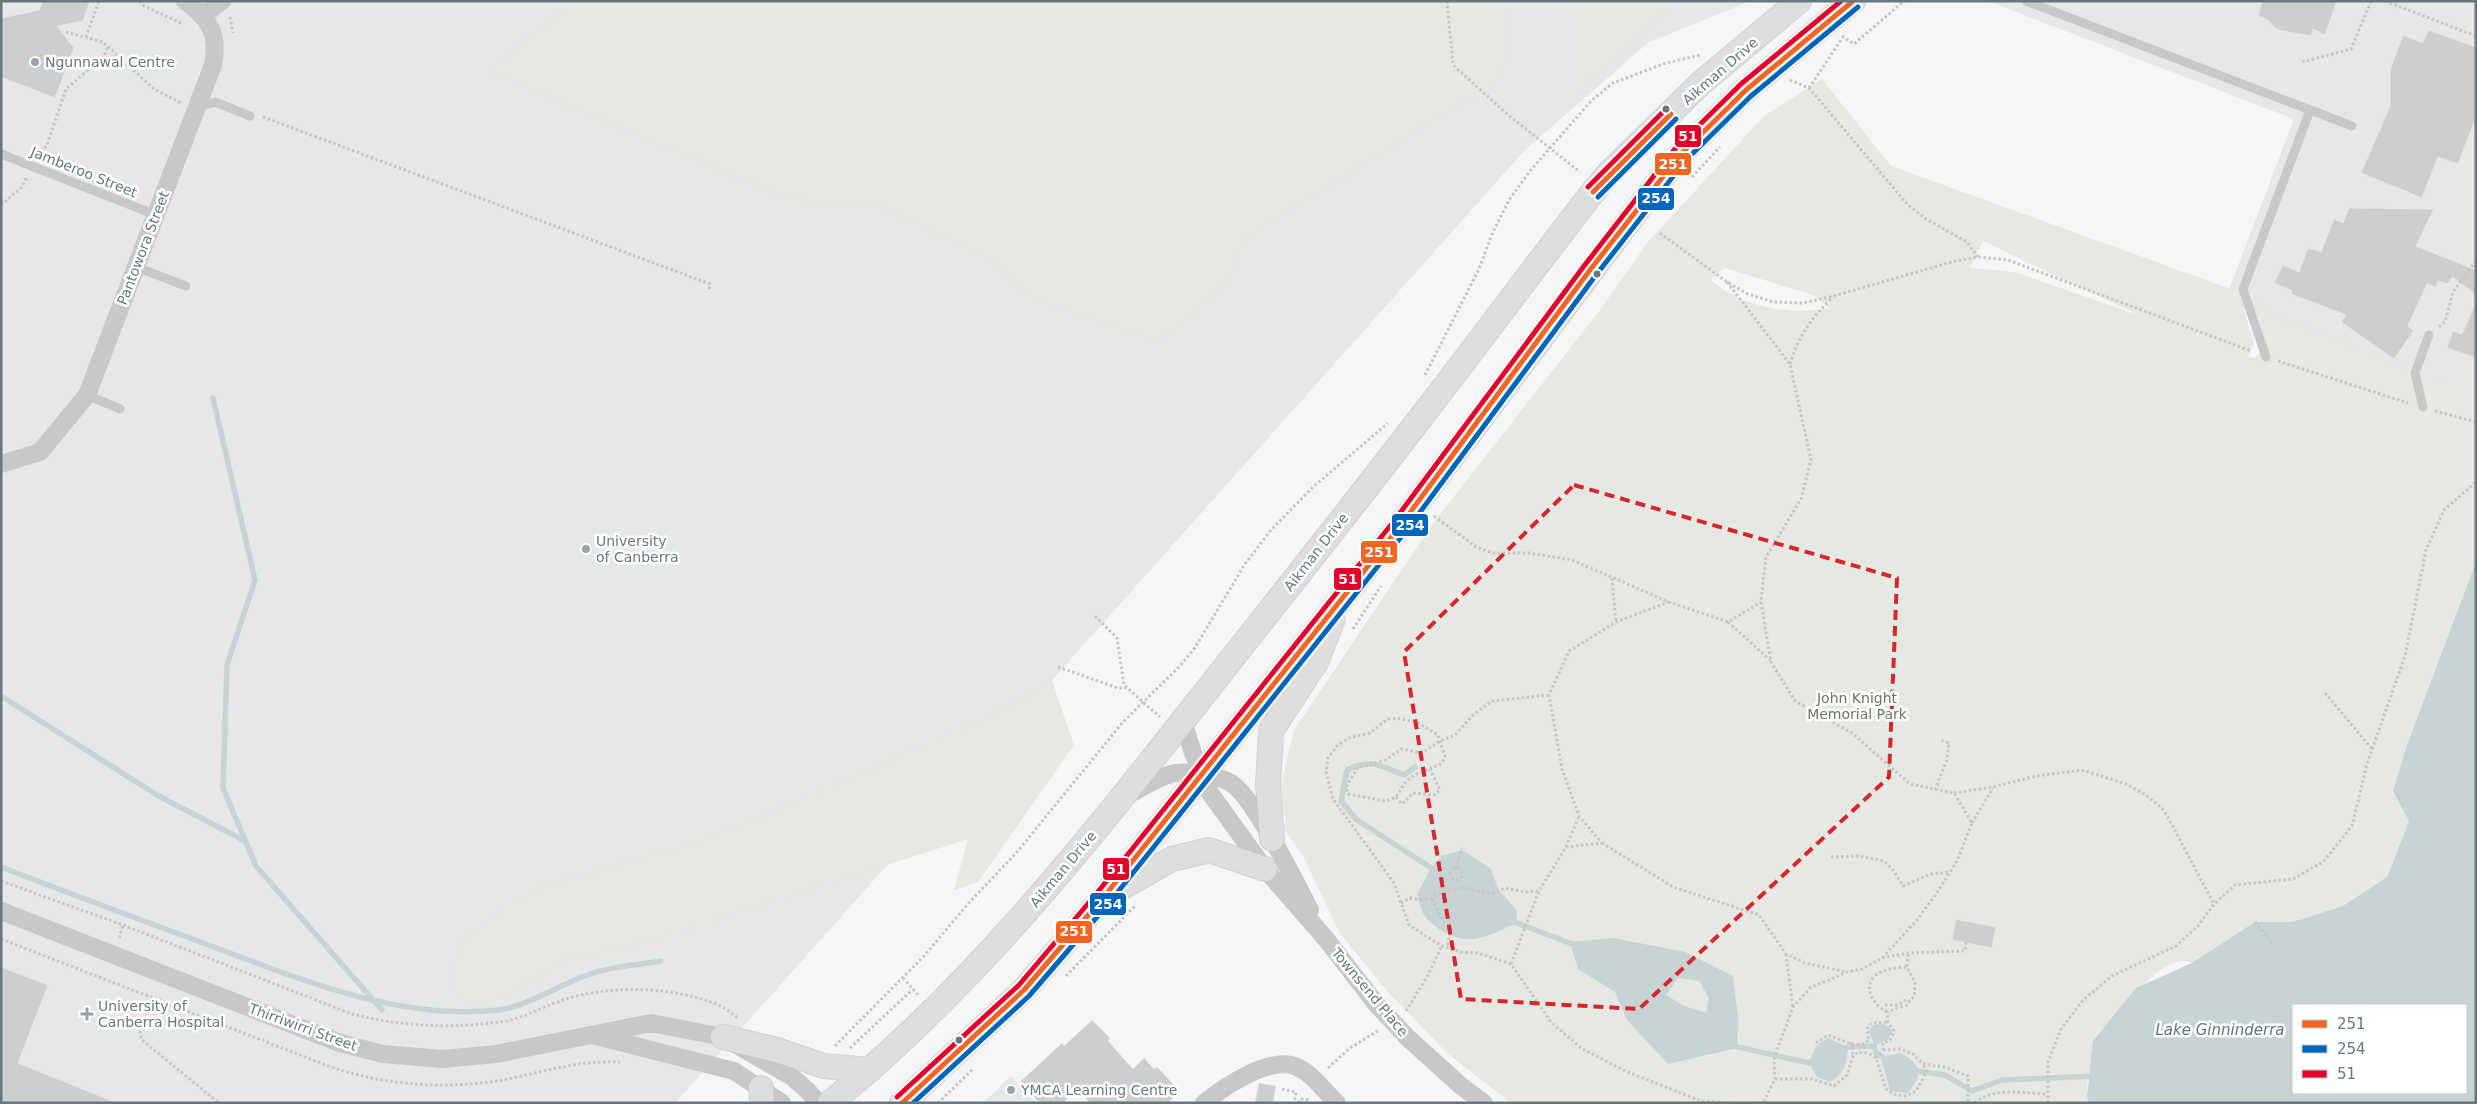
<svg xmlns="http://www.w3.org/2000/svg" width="2477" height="1104" font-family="'DejaVu Sans',sans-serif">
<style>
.built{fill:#e6e7e7}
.green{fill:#e6e8e3;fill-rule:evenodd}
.water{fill:#c8d3d4;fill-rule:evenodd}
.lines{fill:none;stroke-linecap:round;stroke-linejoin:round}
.stream{stroke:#c8d3d4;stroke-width:5.5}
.building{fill:#cdcecf;stroke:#e6e6e6}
.secondary-casing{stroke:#d1d2d3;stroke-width:26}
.path{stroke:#c5c6c7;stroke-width:3;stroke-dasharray:2.5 2.5;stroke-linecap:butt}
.service{stroke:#c7c9c9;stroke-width:9}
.minor{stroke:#c7c9c9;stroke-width:18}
.secondary{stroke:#dddede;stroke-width:24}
.secondary-bridge-casing{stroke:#d1d2d3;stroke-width:26;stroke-linecap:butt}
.secondary-bridge{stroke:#dddede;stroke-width:24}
.bus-1-casing{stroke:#fff;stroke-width:9}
.bus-2-casing{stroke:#fff;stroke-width:9}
.bus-3-casing{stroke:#fff;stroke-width:9}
.bus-1{stroke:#f26522;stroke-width:5}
.bus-2{stroke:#0065bd;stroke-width:5}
.bus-3{stroke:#e4002b;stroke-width:5}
.marked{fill:none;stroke:#d62828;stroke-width:4;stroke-dasharray:10 6;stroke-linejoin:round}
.poi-dot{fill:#98a4a7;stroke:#fff;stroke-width:2}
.bus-dot{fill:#65787d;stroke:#fff;stroke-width:2}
.labels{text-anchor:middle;stroke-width:5;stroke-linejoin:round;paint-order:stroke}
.poi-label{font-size:14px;fill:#65787d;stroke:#fff;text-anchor:start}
.street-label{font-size:14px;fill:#65787d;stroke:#fff}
.park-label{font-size:14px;fill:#6a7663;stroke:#fff}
.water-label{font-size:15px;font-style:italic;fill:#607778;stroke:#fff}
.line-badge{stroke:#fff;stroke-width:2}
.badge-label{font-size:14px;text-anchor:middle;font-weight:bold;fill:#fff}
</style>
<rect width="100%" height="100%" fill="#f6f6f6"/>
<!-- built -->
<path class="built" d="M1,1H1750L1648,43L1525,150L675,1103H1Z
M1988,1H2476V396L2225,300L2294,119Z
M1011,1076L1036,1103H983Z"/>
<!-- green -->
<path class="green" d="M573,1H1505L1506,45L1503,78L1245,238L1227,284L1160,342L1036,300L994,261L877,204L788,199L488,71Z
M1578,1H1674L1624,53L1578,90Z
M1822,79L1891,166L2239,292L2254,345L2248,356L2254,358L2267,347L2251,296L2268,313L2476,396V562L2408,742L2394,791L2409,821L2387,877L2343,906L2317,914L2192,963C2160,945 2096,1042 2090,1069C2087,1079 2086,1093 2089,1103H1511L1448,1054L1387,991L1339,932L1302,854L1283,828L1286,820L1279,795L1294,730L1434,522L1600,310L1648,242L1764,116ZM1983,241L2143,317L2015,272L1970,268ZM1724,268L1814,295L1829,308C1788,316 1743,307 1710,280Z
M1052,681L1074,745L978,882L954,890L968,839L633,946L568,958L499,1001L469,1004L456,994L452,974L462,940L531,890L715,837L992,716Z"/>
<!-- water -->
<path class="water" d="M2476,562V1103H2089L2087,1096L2093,1041L2136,988L2192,963L2255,922H2292L2343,906L2387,877L2409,821L2393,791L2408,742ZM2293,1005H2466V1093H2293Z
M1462,850L1490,868L1499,890L1517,911L1516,923C1487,937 1468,948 1439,929C1423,918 1422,913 1417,894L1431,868L1441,856Z
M1613,938L1685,952L1733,976L1738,1017L1737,1048L1668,1064L1627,1020L1615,992L1578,969L1570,942ZM1678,978L1699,981L1709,998L1706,1013L1684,1006L1666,995Z
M1883,1024L1890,1027L1892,1032L1888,1039L1874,1046L1869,1030L1874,1025Z
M1828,1038L1848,1047C1847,1064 1844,1074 1830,1082L1817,1077L1809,1063L1816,1046Z
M1900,1053C1922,1063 1924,1076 1907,1093L1890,1091L1881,1057Z"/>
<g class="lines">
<!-- stream -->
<path class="stream" d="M213,398L255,580L227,665L223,788L256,866L382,1010
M1,696L157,795L245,841
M1415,767L1404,775C1381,766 1370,758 1347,770L1341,801L1357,820L1436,871
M1,867C68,893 136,918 203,943C298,978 396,1021 499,1010C526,1007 563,983 590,974C612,966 638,965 661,961
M1509,920L1575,945
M1729,1045L1809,1063L1814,1059
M1842,1051L1848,1047L1874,1046L1876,1053L1887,1060
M1911,1070L1945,1075L1972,1091L2002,1080L2095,1076"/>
</g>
<!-- building -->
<path class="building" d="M43,1H90L83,21L57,26L74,48L55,98L1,77V18L39,10Z
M2262,1H2337L2325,35L2313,29L2311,36L2282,31L2275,28L2268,20L2258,16Z
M2429,30L2476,47V117L2458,164L2438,157L2422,198L2361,173L2390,106V70L2403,35L2422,43Z
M2349,208L2434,209L2416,246L2476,270V295L2453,277L2447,284L2438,281L2436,287L2427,284L2408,326L2414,330L2394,359L2341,322L2346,315L2291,294L2292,291L2274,283L2283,265L2299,272L2308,248L2321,252L2334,219L2343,223Z
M2476,302V358L2447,348L2453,331L2462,334Z
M1956,919L1996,927L1992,948L1952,940Z
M1,967L48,985L18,1063L117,1103H1Z
M1092,1020L1110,1038L1108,1041L1133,1069L1144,1058L1154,1069L1157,1067L1180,1091L1168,1103H1090L1077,1089L1063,1103H1040L1020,1082L1062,1043L1064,1046Z
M1259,1083L1276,1086L1273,1103H1255Z"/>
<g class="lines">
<!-- secondary casing -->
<g class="secondary-casing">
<path id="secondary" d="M1610,172L1700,84L1799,1
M1645,200L1680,155L1746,90L1853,1
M1272,839L1268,785L1271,731L1316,662L1333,619
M1112,893L1172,859L1209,850L1265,869
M723,1037L777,1050L824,1066L870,1070
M761,1088L762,1103
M830,1103C977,984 1092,836 1208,689C1277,601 1347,514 1415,425C1475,348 1533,269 1593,192
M902,1103L1024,990L1103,898L1400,526L1629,221"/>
</g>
<!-- path -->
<path class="path" d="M140,1L142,5L183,24
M1447,1L1453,65L1507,114L1580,172
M2385,1L2476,36
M230,17L233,33
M66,32L103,42L154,89L181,103
M1842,36L1854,44L1904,1
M86,37L99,1
M2302,62L2351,49L2371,1
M1790,80L1809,88L1907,204L1926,219L1967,242L1978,257
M1809,88L1841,40
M263,117L710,284L709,291
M38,156L47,145L66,89L103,57L108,47
M1692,177L1720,147
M1,205L21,188L27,177
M1660,233L1727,282L1748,294L1773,302L1803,303L1834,296L1955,261L1978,257L2008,260L2251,351
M1727,282L1790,364L1811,460L1801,499L1766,557L1761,602L1771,662L1795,701L1852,733L1910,784L1954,793L1972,823L1957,861L1940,888L1918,919L1882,958L1862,969L1847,972L1810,988L1793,1007L1777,1050L1774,1060L1775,1079L1763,1103
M2439,327L2445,322L2453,292L2476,261
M2278,361L2408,403
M1790,364C1799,335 1812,317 1833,297
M1425,375L1479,269L1493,232L1509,200L1530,171L1591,101L1613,83L1666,63L1701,55
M2435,411L2476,422
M1434,516L1476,547L1493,553H1529L1572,560L1669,602L1728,622L1761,602
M1612,578L1616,622
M1095,616L1117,638L1124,685L1160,717
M1728,622L1771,661
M1353,629L1381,586
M1058,667L1118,688H1126
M2325,693L2372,749
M1549,695L1492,701L1474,714L1455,735L1440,741L1422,753L1401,749L1384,761L1358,767L1346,787L1348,794L1386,801L1396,797C1411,770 1417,776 1442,763L1445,756L1438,735L1416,722L1397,718L1388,719L1370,733L1349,738L1338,745L1328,758L1326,772L1333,799L1394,883L1409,925L1442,946L1461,952L1478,953L1511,964L1551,1022L1581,1048L1623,1070L1701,1101L1732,1103
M1935,790L1947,759L1949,743L1940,740
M1954,793L1993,787L2036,776L2082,770L2126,784L2146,795L2164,810L2214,904
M1396,797L1402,804L1413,793L1434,795L1440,790L1430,769
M1972,823L1993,788
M1602,843L1673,887L1759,915L1786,954L1805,963L1846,972
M1566,847L1579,816
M1831,857L1859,856L1884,861L1893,870L1903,886L1931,874L1950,872
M1450 874a6 6 0 1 1 12 0a6 6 0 1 1-12 0Z
M1456,868L1462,848
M1,881L123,925L352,1014C403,1027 454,1029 506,1021C526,1017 544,1006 563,1000C608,985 671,986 716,1004C724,1007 731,1013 738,1018
M1432,899L1441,918L1451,929L1447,947
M1401,903L1410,898C1434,904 1439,889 1459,888C1476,887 1487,900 1504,888L1525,892L1539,891L1566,847L1602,843L1579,816L1562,769L1549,695L1569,651L1616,622L1669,602
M2255,922L2273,944
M119,938L123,925
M1,939L331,1067C387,1086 449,1090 508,1079C546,1071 581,1060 620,1062
M1786,954L1793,1007
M1882,958L1908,953L1965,951L1966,942
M1511,964L1539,891
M1066,976L1135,906
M903,978L919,996
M153,998L140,1033L142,1040L219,1103
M1885,1005H1898L1907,999L1910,1002
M1406,1011L1427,977L1442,946
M1887,1012C1874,1005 1862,989 1875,976C1883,968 1897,968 1907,967
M1851,1042L1853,1056
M1816,1043L1828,1035L1854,1045L1864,1044L1869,1040L1867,1029L1871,1023L1888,1022
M835,1046L924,956L967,905L1017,852L1123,722L1179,667L1194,649L1245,564L1271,530L1312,488L1388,423
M850,1048L913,989
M1883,1050L1900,1049L1913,1054L1923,1064L1944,1067L1968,1076V1103
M1876,1058L1883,1050V1043L1890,1040L1894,1031L1888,1022L1887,1012L1907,1005L1914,996L1915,982L1907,967L1908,953
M1328,1068L1350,1048L1379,1030
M1775,1079H1812L1834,1086L1847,1075L1853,1056L1858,1052L1868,1053L1876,1058L1886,1089L1893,1094L1906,1096L1916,1091L1927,1071L1923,1064
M1282,1089L1296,1092L1294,1103
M938,1103L973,1069
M1299,1103L1300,1099L1310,1100
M1752,1103H1766
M1975,1103C1992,1087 2025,1093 2046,1094
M2048,1103V1062L2061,1029L2083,1000L2112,976L2176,946L2198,926L2214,904L2235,885L2293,879L2323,862L2352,826L2367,764L2405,656L2426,550L2444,510L2476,482"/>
<!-- service -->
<path class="service" d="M2026,1L2352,126
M197,107L215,102L250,116
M1,154L156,215
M136,267L186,286
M2266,357L2243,289L2310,110
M87,395L120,409
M2423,407L2415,373L2429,335"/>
<!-- minor -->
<path class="minor" d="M203,15L222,1
M1,464L40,452L87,395L213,65C219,34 210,19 185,1
M1183,721L1193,753L1210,793L1265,869L1326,939L1377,1005L1408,1038L1461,1086L1484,1103
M1126,796C1140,789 1156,778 1171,774C1186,770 1217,775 1231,783C1254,797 1296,883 1310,910
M1,911L340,1043L383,1054L442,1059L496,1054L651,1023L723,1037L792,1077L808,1091L818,1103
M596,1036L734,1071L782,1103
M1204,1103C1224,1087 1270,1055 1297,1067C1313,1074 1324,1091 1337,1103"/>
<!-- secondary -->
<use href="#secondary" class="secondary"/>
<!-- secondary-bridge casing -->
<g class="secondary-bridge-casing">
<path id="secondary-bridge" d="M1593,192L1610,172
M1629,221L1645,200"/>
</g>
<!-- secondary-bridge -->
<use href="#secondary-bridge" class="secondary-bridge"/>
<!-- bus-1 casing -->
<g class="bus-1-casing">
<path id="bus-1" d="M1593,192L1671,114
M902,1103L1024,990L1103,898L1400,526L1590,270L1680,155L1746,90L1853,1"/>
</g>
<!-- bus-2 casing -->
<g class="bus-2-casing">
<path id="bus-2" d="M1598,197L1676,119
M913,1103L1029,996L1109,903L1406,531L1596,275L1686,160L1751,96L1858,7"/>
</g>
<!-- bus-3 casing -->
<g class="bus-3-casing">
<path id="bus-3" d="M1588,187L1666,109
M897,1097L1019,985L1097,893L1394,521L1584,266L1674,150L1741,84L1841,1"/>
</g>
<!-- bus-1 -->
<use href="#bus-1" class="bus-1"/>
<!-- bus-2 -->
<use href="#bus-2" class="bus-2"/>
<!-- bus-3 -->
<use href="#bus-3" class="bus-3"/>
</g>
<!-- marked area -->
<path class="marked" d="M1574,485L1897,578L1889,777L1639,1009L1461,999L1404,652Z"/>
<!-- markers -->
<g class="poi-dot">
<circle cx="35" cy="62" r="5"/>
<circle cx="586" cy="549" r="5"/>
<path d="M84.5 1006.5h5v5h5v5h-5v5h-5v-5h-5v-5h5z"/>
<circle cx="1011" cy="1090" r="5"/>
</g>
<g class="bus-dot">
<circle cx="1666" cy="109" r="4.5"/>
<circle cx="1597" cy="274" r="4.5"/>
<circle cx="959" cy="1040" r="4.5"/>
</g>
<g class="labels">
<!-- poi labels -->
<g class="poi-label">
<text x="45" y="67">Ngunnawal Centre</text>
<text x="596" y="546">University<tspan x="596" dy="16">of Canberra</tspan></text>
<text x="98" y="1011">University of<tspan x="98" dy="16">Canberra Hospital</tspan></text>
<text x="1021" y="1095">YMCA Learning Centre</text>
</g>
<!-- street labels -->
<g class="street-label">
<text transform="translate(1720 71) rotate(-41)" y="5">Aikman Drive</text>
<text transform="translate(84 172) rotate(22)" y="5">Jamberoo Street</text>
<text transform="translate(143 248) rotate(-69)" y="5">Pantowora Street</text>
<text transform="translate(1316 552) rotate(-52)" y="5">Aikman Drive</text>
<text transform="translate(1063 869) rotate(-50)" y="5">Aikman Drive</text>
<text transform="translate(1370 992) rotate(50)" y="5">Townsend Place</text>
<text transform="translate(303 1027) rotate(20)" y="5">Thirriwirri Street</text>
</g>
<!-- park labels -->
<g class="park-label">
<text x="1857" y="703">John Knight<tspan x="1857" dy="16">Memorial Park</tspan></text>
</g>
<!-- water labels -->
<g class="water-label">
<text x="2220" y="1035">Lake Ginninderra</text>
</g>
</g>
<g class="line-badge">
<rect x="1674" y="124" width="28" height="24" rx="5" fill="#e4002b"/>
<rect x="1654" y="152" width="38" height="24" rx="5" fill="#f26522"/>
<rect x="1637" y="187" width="38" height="24" rx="5" fill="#0065bd"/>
<rect x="1391" y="513" width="38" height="24" rx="5" fill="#0065bd"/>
<rect x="1360" y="540" width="38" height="24" rx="5" fill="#f26522"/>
<rect x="1333" y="567" width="29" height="24" rx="5" fill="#e4002b"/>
<rect x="1102" y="857" width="28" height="24" rx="5" fill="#e4002b"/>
<rect x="1089" y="892" width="38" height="24" rx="5" fill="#0065bd"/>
<rect x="1055" y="920" width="38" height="24" rx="5" fill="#f26522"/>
</g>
<g class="badge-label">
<text x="1688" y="141">51</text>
<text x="1673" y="169">251</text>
<text x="1656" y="203">254</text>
<text x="1410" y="530">254</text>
<text x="1379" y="557">251</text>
<text x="1348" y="584">51</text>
<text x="1116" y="874">51</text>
<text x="1108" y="909">254</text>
<text x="1074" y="936">251</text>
</g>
<!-- border -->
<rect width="2477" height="1104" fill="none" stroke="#65787d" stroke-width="5"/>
<!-- legend -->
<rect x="2292" y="1004" width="175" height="90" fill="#ffffff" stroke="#c1c9cb"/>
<rect x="2302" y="1020" width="25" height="8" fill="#f26522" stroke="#c1c9cb"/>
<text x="2337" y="1029" font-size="15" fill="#65787d">251</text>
<rect x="2302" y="1045" width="25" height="8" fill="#0065bd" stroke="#c1c9cb"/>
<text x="2337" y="1054" font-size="15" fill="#65787d">254</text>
<rect x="2302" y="1070" width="25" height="8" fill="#e4002b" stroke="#c1c9cb"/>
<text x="2337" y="1079" font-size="15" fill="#65787d">51</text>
</svg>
